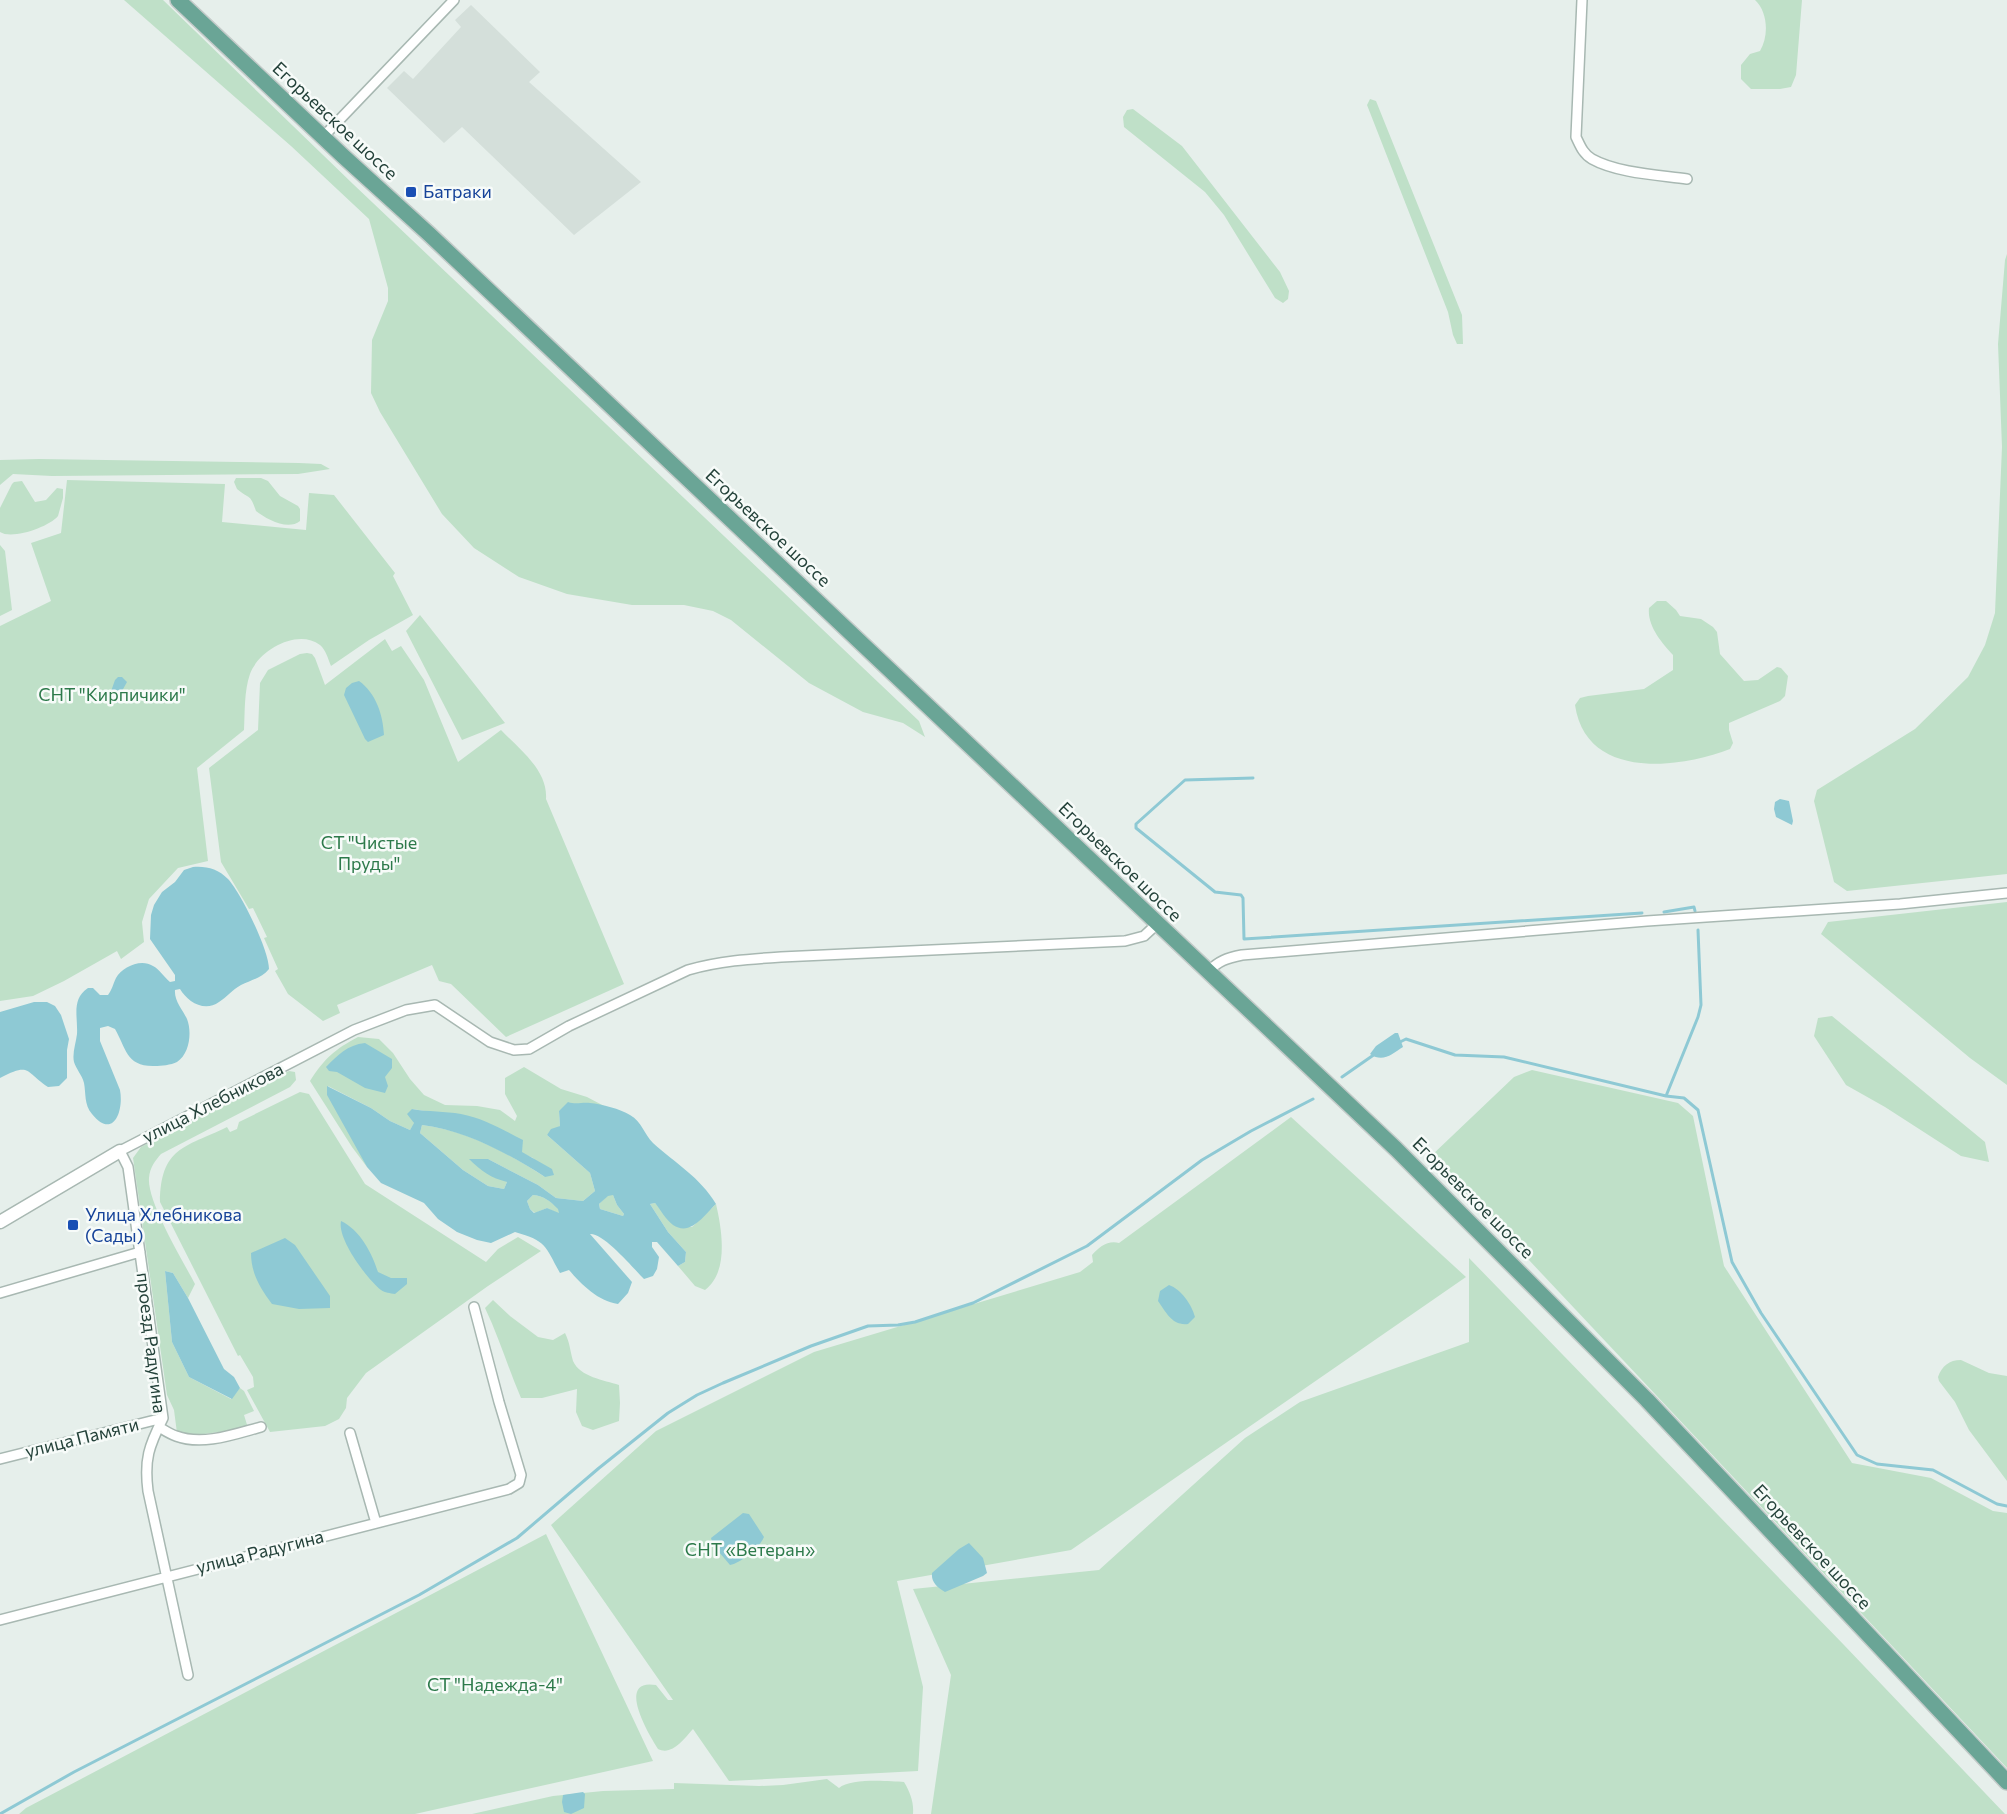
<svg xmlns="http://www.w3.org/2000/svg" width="2007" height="1814" font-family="Commissioner,sans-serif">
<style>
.built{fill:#d4dfda}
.green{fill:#bfe0c8}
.water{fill:#8ec9d4;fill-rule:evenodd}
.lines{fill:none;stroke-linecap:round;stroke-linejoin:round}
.stream{stroke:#8ec9d4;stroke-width:3}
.minor-casing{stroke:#a8b8b2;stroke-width:12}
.tertiary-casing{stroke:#a8b8b2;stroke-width:15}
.primary-casing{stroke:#c2cac8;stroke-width:18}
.minor{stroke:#fff;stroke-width:9}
.tertiary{stroke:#fff;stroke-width:12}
.primary{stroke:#6aa596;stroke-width:15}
.transit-dot{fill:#1a4fb4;stroke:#f7fbf9;stroke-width:2}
.labels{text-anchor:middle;stroke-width:5;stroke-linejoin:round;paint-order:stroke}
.street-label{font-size:18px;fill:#24423a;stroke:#f7fbf9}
.transit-label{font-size:18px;fill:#164399;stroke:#f7fbf9;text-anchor:start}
.park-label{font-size:18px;fill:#2d7a4b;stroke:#f7fbf9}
</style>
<rect width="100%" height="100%" fill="#e6efeb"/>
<!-- built -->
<path class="built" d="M471,5L540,72L529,82L641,182L574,235L462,127L444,143L387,88L404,71L413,79L461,27L455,20Z"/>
<!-- green -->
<path class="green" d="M124,0H163L353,184L919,721L925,737L903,723L863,712L809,683L731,620L713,611L684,605H632L567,594L519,577L474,548L442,514L380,412L371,393L372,340L388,301V288L369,219L291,146Z
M1755,0H1802L1796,75L1791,87L1780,89H1751L1741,79V65L1750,54L1760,51C1769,36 1768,12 1755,0Z
M1370,99L1376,101L1462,315L1463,344H1457L1453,335L1448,312L1367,105Z
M1133,109L1182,146L1280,272L1289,291L1288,299L1283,303L1275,298L1224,215L1205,192L1124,127L1123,117L1127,110Z
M2007,254V874L1847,891L1834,882L1814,801L1817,790L1915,729L1968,677L1985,645L1995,613L2002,447L1998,344L2005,260Z
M39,459L299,463L321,464L330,469L298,474L52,476L13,474L0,485V460Z
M236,478H261L268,481L280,496L298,506L300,509V521C288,531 266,519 256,511C250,493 250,500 237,489L234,482Z
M67,480L225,484L222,522L306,530L309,493L334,495L395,573L393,576L413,615L369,640L331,666C328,659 326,650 320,645C297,628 258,651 250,674C244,691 245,712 244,730L197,768L208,861L178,868L149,899L142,922L144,942L121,959L117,951L64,981L33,996L0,1001V626L51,601L31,543L61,533Z
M22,481L35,502L46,500L57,488L63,489V498L58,516C49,527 12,540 0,532V508L12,484L14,482Z
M0,545L5,551L12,610L0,616Z
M1657,601H1666L1676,610L1680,616L1701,619L1713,627L1717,632L1720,654L1744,681L1758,680L1777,667L1781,668L1788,676L1785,696L1780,701L1729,723V730L1733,743L1730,749C1678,769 1586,780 1575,705L1580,698L1588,696L1644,689L1673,670V655C1662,643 1647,626 1649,608Z
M420,615L505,723L462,740L406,631Z
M385,639L392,651L401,646L424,680L458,762L501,730C519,749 548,770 546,799L624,984L506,1037L451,984L439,981L432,965L337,1005L340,1013L323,1021L288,994L275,971L278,969L264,938L267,937L253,908L249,909L221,862L209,768L258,730L260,683L268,670L300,654L307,653L312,654L315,658L325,685Z
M2007,902V1085L1970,1058L1821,934L1828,922Z
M1832,1016L1985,1142L1989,1162L1961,1156L1885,1107L1846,1085L1814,1036L1818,1018Z
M358,1037L379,1039L393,1053L410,1079L424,1095L445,1105L477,1106L500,1110L515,1121L517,1116L505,1094V1078L524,1067L561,1089L587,1097L606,1107C586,1102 578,1104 559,1111L560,1126L547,1135L590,1173L595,1191L583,1201L556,1198L538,1185L488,1159L507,1182L504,1189L488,1186L463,1170L420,1133L422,1125C466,1130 508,1153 545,1177L533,1158L431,1112L412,1109L414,1124L410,1130L390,1121L371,1108L328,1086L367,1167L352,1147L310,1081C324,1059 335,1049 358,1037Z
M1532,1070L1678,1103L1693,1116L1724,1266L1852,1463L1931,1478L1993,1511L2007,1513V1768L1431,1156L1514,1077Z
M289,1071L295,1072L296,1080L290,1087L161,1154C155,1161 150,1167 149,1178C147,1202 183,1261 195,1284L188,1298L173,1273L165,1271L172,1342L189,1377L231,1399L240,1388L244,1391L254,1411L244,1415L248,1428L197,1435L177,1433L174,1410L167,1395L133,1158L141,1147Z
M300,1092L309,1094L365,1184L486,1262L498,1249L518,1237L541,1251L488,1286L366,1373L347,1398L346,1408L339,1419L325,1426L270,1432L247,1390L254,1387L253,1377L240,1355L238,1356L160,1202C161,1147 184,1148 227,1127L230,1132L237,1129L239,1122Z
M1291,1117L1466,1277L1071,1550L897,1581L923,1687L918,1771L729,1781L693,1729C684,1739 672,1756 658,1749C649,1735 615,1678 656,1685L668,1700H673L551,1525L656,1431L814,1352L1080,1272L1093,1262L1092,1255C1099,1247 1108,1240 1119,1243Z
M533,1195C544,1196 550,1201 559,1209V1214L547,1208L535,1213L530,1209L527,1201Z
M608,1195H613L617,1205L624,1214L623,1216L600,1209L599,1204Z
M655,1203L674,1225L692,1227L716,1204C722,1230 729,1272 705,1290L695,1286L678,1266L685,1262L686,1252L668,1232L650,1204Z
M1469,1258L1844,1645L2005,1814H931L951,1675L913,1589L1099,1570L1245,1438L1300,1402L1469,1342Z
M493,1300L510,1316L538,1337L553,1340L565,1333C570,1343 570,1351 573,1361C580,1377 604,1380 619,1385L620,1403L619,1421L593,1430L582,1426L576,1412L577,1389L542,1398H521C508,1368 499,1337 485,1308Z
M1961,1360L1989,1373L2007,1376V1481L1969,1430L1955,1402L1939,1381L1938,1377C1942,1366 1949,1360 1961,1360Z
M546,1534L653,1761L415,1814H19L26,1808Z
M827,1779L839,1788C850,1778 889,1781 904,1782C910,1792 914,1802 913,1814H472L553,1796L603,1791L674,1789V1783L759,1786L783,1785Z"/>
<!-- water -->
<path class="water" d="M118,677H122L127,682L122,691L121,700L118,703H113L109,697L115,680Z
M359,681C376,693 383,715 384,735L368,742L365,739L344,695L346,688L352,683Z
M1780,799L1789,801L1793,821L1792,825L1776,817L1774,809L1775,802Z
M193,867C207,866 218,869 228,879C241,893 269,950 269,969C262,978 251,980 241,985C232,990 227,997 219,1002C204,1013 187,1001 180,989L175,990C174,1001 183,1010 187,1019C192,1031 190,1054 177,1062C171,1065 161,1066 155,1066C126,1067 126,1048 115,1029L108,1026L100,1028V1041L120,1090C124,1111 113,1140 92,1114C84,1105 86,1093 84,1083C82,1075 76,1069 74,1062C72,1053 76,1043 77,1034C78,1017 71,999 88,988H93L100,995H108C112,990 113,984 116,978C122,967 141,958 153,966C159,969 164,977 170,982L175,981V975L150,939L151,915L154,905L162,892L175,882L184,870Z
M34,1002H47L55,1006L61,1015L69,1039L67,1050V1078L59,1086L48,1087C25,1072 31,1062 0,1078V1012Z
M1395,1033H1398L1403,1047C1392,1054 1383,1063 1370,1054L1376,1046Z
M365,1043L392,1059V1068L385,1077L388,1086L385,1093L365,1088L337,1072L329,1071L326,1067C338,1055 347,1045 365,1043Z
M327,1086L371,1108L390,1121L410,1130L414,1123L407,1114L412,1109C428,1112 445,1111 461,1114C483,1118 503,1130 523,1140L522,1152L552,1169L554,1175L545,1177C509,1154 465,1130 422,1125L420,1133L463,1170L488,1186L504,1189L507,1182C491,1178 481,1171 469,1159H488L538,1185L556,1198L583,1201L595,1191L590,1173L547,1135L551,1129L560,1126L559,1111L568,1102C576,1105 582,1102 590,1103C602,1104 620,1109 630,1115C642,1122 644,1134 653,1143C675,1163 700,1177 716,1204C705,1214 691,1237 673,1225C666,1220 660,1209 655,1203L650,1204L668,1232L686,1252L685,1262L678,1266L657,1242H652V1247L659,1257L657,1269L653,1276L644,1279C634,1269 604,1233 590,1234L632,1282L628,1293L618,1304C598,1301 582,1285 569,1270L560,1273C545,1246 547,1241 515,1232L491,1243L477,1240L457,1232L438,1219L424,1203L381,1183L367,1167L327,1095ZM533,1195C544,1196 550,1201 558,1209L559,1213L547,1208L534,1213L530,1209L527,1201ZM613,1195L617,1205L624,1214L623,1216L600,1209L599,1204L608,1196Z
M341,1221C360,1230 372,1253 378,1272L391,1278H407V1284L395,1294C390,1293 385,1293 381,1290C367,1279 337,1239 341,1221Z
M285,1238L295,1245L330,1296V1308L299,1309L272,1304C260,1288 251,1273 251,1253Z
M165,1271L173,1273L188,1298L224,1369L234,1377L240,1388L232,1399L189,1377L172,1342Z
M1169,1285C1181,1289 1192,1305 1195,1317L1188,1324C1172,1326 1166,1312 1158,1301L1160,1291Z
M743,1513L749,1514L764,1537C760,1547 741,1563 730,1565L713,1545L711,1538Z
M969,1543L983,1558L987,1573L983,1576L945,1592C937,1587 931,1582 932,1573L959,1549Z
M583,1792L585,1794L584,1808L571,1814L564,1812L562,1802L563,1795Z"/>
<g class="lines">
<!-- stream -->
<path class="stream" d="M1253,778L1185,780L1136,824V828L1215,892L1241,895L1243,898L1244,939L1642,913
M1664,912L1694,907L1695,911
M1400,1042L1406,1039L1455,1055L1504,1057L1666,1096L1684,1098L1698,1110L1732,1262L1761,1313L1857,1455L1877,1464L1933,1470L1997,1504L2007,1506
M1342,1077L1375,1054
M1666,1096L1698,1017L1701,1005L1698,930
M0,1814L74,1772L419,1595L517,1538L599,1468L668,1413L697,1395L723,1383L811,1346L868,1326L898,1325L915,1322L973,1303L1087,1246L1202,1160L1251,1131L1313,1099"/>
<!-- minor casing -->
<g class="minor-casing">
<path id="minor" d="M1582,0L1576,137C1580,145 1583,154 1592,159C1617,173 1658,175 1687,179
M323,137L454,0
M1208,972C1218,961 1227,958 1242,955L1647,921L1900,904L2007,893
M0,1293L140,1252
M159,1427C164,1430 170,1434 176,1436C203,1446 235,1434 261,1427
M350,1433L376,1523
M0,1459L163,1418
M0,1620L509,1489L519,1483L521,1475L499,1402L474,1307
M188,1675L148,1491C144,1459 149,1446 163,1418L128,1167L120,1151L354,1030L406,1010L435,1005L490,1042L514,1050L529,1049L569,1026L688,970C719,961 749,959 781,957L1125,941L1144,936L1157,924"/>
</g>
<!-- tertiary casing -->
<g class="tertiary-casing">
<path id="tertiary" d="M0,1222L120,1151"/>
</g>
<!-- primary casing -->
<g class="primary-casing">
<path id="primary" d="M178,0L343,156L429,234L1396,1149L1647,1400L2007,1782"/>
</g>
<!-- minor -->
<use href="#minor" class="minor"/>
<!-- tertiary -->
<use href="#tertiary" class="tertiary"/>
<!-- primary -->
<use href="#primary" class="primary"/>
</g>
<!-- markers -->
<g class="transit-dot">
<rect x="405" y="186" width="12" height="12" rx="3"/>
<rect x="67" y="1219" width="12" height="12" rx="3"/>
</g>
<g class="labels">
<!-- street labels -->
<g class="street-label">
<text transform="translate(335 121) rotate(43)" y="6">Егорьевское шоссе</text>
<text transform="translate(768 528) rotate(43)" y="6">Егорьевское шоссе</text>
<text transform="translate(1120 862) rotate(44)" y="6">Егорьевское шоссе</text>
<text transform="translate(213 1103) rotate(-27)" y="6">улица Хлебникова</text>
<text transform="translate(1473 1198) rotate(45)" y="6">Егорьевское шоссе</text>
<text transform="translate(151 1343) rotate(83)" y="6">проезд Радугина</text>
<text transform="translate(82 1438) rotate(-14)" y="6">улица Памяти</text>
<text transform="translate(1812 1547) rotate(47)" y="6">Егорьевское шоссе</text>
<text transform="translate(260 1552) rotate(-14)" y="6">улица Радугина</text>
</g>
<!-- transit labels -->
<g class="transit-label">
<text x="423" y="198">Батраки</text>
<text x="85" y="1221">Улица Хлебникова<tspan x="85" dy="21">(Сады)</tspan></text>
</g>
<!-- park labels -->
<g class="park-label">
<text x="112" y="701">СНТ "Кирпичики"</text>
<text x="369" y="849">СТ "Чистые<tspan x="369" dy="21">Пруды"</tspan></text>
<text x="750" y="1556">СНТ «Ветеран»</text>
<text x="495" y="1691">СТ "Надежда-4"</text>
</g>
</g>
</svg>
